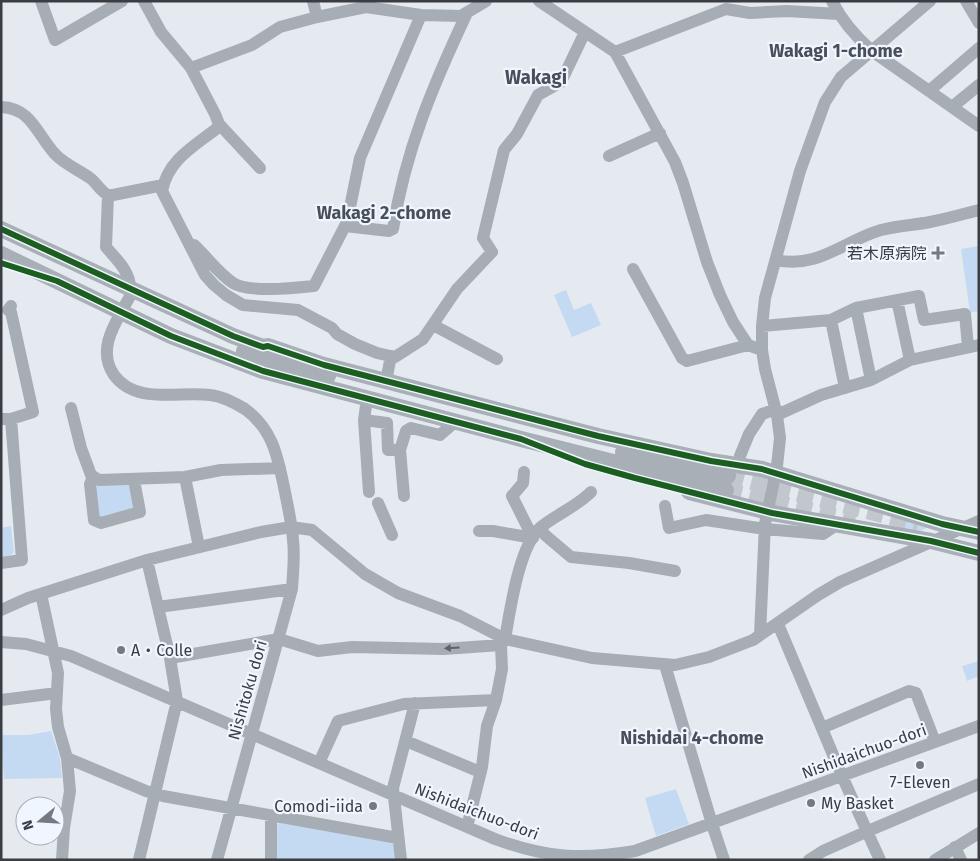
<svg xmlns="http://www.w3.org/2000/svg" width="980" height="861" font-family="'Fira Sans','Noto Sans JP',sans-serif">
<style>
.green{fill:#c4daf2}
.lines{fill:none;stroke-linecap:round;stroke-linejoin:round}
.major-tunnel{stroke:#c2c7cd;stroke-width:16;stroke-dasharray:16 8;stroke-linecap:butt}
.minor{stroke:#a7adb4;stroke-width:12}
.major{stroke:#a8afb6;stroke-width:16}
.minor-bridge{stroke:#a7adb4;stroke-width:12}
.cycleway-casing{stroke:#eff6ff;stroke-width:9}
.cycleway{stroke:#1b5e20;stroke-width:6}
.oneway{fill:#606469}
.poi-dot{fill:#767a7e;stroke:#eff6ff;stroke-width:2}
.labels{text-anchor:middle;stroke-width:4.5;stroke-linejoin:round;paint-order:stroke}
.poi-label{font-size:16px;fill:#3a3d41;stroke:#eff6ff;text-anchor:end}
.street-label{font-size:16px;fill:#3a3d41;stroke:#eff6ff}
.neighbourhood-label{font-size:18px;font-weight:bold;fill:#484f58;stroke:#eff6ff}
.quarter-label{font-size:19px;font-weight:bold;fill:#484f58;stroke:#eff6ff}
</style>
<rect width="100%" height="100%" fill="#e4eaf0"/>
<!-- green -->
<path class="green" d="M979,246V311L970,313L961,249Z
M566,290L574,310L591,303L601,325L572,337L554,295Z
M97,484H128L137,507L101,520L97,517L94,488Z
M908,520L933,525L914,534L903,531V523Z
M11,526L14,552L11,555L1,557V528Z
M979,661V676L967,681L962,666Z
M51,731L60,758L62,778L4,779L1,735H29Z
M676,789L689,824L656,836L645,798Z
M281,822L395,842L397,860H276L274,827Z"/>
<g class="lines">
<!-- major-tunnel -->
<path class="major-tunnel" d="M728,476L918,524
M726,490L855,521"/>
<!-- minor -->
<path class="minor" d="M41,1L55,40L122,1
M144,1L161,32L191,68L215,114L219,124L260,168
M313,1L317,17
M539,1L615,52L675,162L683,183L707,262L720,295L733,322L748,345L762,350
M832,1C842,21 855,36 872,51L979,126
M966,1L979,23
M615,52L726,9L750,13L787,11L839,14
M191,68L252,45L280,27L317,17L366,7L421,15L461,16L486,1
M929,91L979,48
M1,107C32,108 37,135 55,154C64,164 79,170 90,178C97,183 100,191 108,195L106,247C116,259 130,271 130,288
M952,107L979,85
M219,124L216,129C193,147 168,160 162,191L205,275L214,285L226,295L243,305L298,310L332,328L337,334L355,344L377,353L395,357L423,339L457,289L492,252L483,238L504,150L517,134L538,95L561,82L585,32
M609,156L660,133
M108,195H113L163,185
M345,226L389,231L393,229C405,151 434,83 467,13
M194,245C207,257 218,273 233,283C248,293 296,288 314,286L347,222L360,158L421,15
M776,260C819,269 843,241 881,230C897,226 914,225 930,222C946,219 963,214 979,210
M633,269L682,358L687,361L748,345
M129,298C116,322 96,349 114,375C136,405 178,391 210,395C222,396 235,403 245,409C274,430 278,459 285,492C288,508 292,524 293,540C295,556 293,573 292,589L217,860
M897,300L910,360
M856,308L871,380
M831,320L845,388
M433,325L497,359
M762,326L831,320L856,308L919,296L924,320L965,314L968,347
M386,381L391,356
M367,399L364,420L387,423L388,450H400
M71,408L81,448L91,475L99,480L185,477L199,547
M777,415L821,395L871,380L910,360L979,345
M1,419H11L33,412L11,312L8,310L11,306
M364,420L369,492
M740,456L749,434L762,414L776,409
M777,466L780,438L777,415L765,369L762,350V326L765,298L800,171L825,102L841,77L930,1
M524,472L523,483L512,496L533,538
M93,477L90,484L94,520L101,523L140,512L134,480
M185,477L221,470L280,468
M404,496L400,450L406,431L411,428L440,435L456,421
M378,503L392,535
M665,506L669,528L706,520L765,529L823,534L836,525
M540,528L545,535L571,557L629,563L675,571
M479,531H493L533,538
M1,563L22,560L11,419
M41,594L58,673L56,709L58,727L67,758L70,791L64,828L62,860
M158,607L292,589
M1,610L28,598L147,560L261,532L291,527L312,530L365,574L398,593L460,616L505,639L592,658L675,665L709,657L753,640L818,595L840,582L979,521
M778,624L842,776L880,860
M760,635L765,524
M1,642L26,644L71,656L495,839C546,858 582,860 635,851L979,726
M170,658L279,639L318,651L352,647L444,649L501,645
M665,665L712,824L724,860
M1,700L57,693
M822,728L909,691L916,693L935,742
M406,741L480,772
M67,758L146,791L163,796L398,838
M319,763L338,721L404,704L496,700
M271,816V860
M467,827L482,767L487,726L496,700L502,669L501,645L505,639C510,611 519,545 541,527C557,514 576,507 591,492
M955,847L961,860
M139,860L177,701L170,658L147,560
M401,860L393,788L415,703
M809,860L823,851L868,831L979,784
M935,860L979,833"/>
<!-- major -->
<path class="major" d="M1,229L233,336L263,347L268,346L324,365L598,436L711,461L762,469L942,524L979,532
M1,254L171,336L263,371L521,439L726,490
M244,351L328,376
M623,452L672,465L728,476
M689,492L772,513L931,541L979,553"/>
<!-- minor-bridge -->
<path class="minor-bridge" d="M765,524L777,466"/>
<!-- cycleway casing -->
<g class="cycleway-casing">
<path id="cycleway" d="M1,229L233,336L263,347L268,346L324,365L598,436L711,461L762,469L942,524L979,532
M1,263L57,281L171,336L263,371L521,439L585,464L635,478L772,513L931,541L979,553"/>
</g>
<!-- cycleway -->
<use href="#cycleway" class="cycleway"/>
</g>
<!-- one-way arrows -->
<defs><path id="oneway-solid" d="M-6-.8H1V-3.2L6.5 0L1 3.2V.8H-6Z" transform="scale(1.25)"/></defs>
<use class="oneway" href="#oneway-solid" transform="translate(452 648) rotate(176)"/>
<!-- markers -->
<g class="poi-dot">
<path d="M935.5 245.5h5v5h5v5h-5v5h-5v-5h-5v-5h5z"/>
<circle cx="121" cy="650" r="5"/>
<circle cx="920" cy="765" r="5"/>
<circle cx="811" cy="803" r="5"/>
<circle cx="373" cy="806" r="5"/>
</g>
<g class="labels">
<!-- poi labels -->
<g class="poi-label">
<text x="927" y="259">若木原病院</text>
<text x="131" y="656" text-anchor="start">A・Colle</text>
<text x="920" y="788" text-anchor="middle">7-Eleven</text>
<text x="821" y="809" text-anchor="start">My Basket</text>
<text x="363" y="812">Comodi-iida</text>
</g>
<!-- street labels -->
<g class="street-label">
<text transform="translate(247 690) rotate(-74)" y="6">Nishitoku dori</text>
<text transform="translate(864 751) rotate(-20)" y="6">Nishidaichuo-dori</text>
<text transform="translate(477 811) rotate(21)" y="6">Nishidaichuo-dori</text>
</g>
<!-- neighbourhood labels -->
<g class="neighbourhood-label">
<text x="836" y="57">Wakagi 1-chome</text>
<text x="384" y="219">Wakagi 2-chome</text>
<text x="692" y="744">Nishidai 4-chome</text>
</g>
<!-- quarter labels -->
<g class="quarter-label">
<text x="536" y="84">Wakagi</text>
</g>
</g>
<!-- border -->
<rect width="980" height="861" fill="none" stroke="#3a3d41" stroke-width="5"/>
<!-- north arrow -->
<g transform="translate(40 821) rotate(252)"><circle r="24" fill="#eff6ff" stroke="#a7acb3"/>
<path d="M0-4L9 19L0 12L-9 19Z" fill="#767a7e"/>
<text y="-8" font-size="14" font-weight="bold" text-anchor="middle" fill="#3a3d41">N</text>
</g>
</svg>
